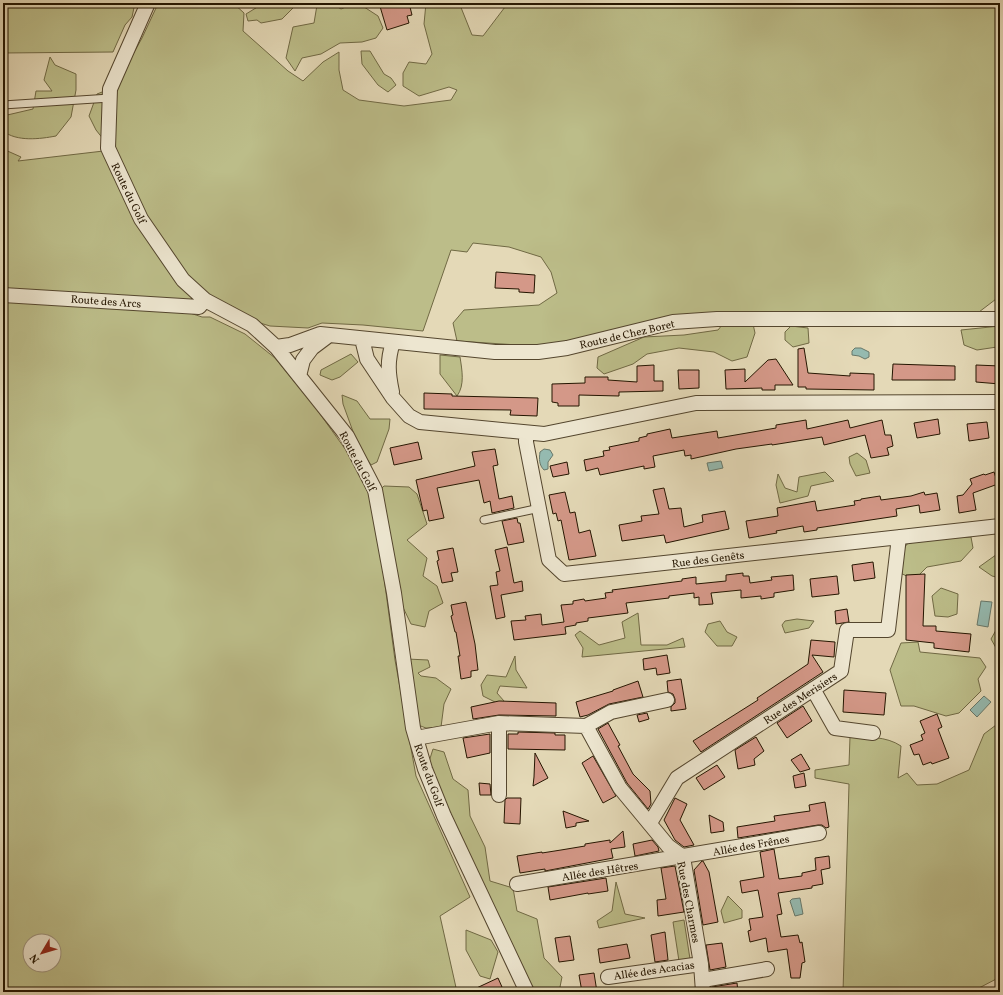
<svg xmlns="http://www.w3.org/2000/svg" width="1003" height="995" font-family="Vollkorn,serif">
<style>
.green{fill:#bcbd89;stroke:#706944;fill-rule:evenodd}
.water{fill:#95bab0;stroke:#68786a}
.building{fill:#d49888;stroke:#241500}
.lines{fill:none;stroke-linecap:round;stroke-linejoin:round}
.lane-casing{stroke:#54462e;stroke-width:9}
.street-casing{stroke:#54462e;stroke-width:16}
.lane{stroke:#ede6d0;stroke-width:7}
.street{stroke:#ede6d0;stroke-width:14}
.labels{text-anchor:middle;stroke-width:3.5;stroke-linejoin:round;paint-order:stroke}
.street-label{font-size:11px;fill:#241500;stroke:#ede6d0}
</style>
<rect width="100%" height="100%" fill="#e4d9b7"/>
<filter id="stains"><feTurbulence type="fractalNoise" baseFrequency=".005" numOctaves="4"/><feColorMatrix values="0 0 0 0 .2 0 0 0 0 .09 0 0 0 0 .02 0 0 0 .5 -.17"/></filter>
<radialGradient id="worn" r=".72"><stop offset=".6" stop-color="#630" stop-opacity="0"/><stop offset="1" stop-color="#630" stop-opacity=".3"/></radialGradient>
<!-- green -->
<path class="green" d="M3,3H135L132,17L125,25L113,52L3,53Z
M162,3H233L244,13L243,31L288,71L303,81L323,62L339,52V70L343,90L359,100L404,106L451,100L457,90L449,87L419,96L403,86V73L409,62L426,64L432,54L424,24L426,3H457L460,5L472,35L483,36L508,3H1000V296L979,312L759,313L753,324L755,333L747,357L732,361L714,352L679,348L647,354L633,364L604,374L597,368L598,357L644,337L684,335L718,330L731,314L591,338L533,346L457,341L453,323L464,310L539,305L557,293L551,272L541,257L509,247L473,243L467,252L451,250L423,331L363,325L322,323L308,328L270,326L187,301L190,313L202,317H210L245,334L275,358L315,407L348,453L369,494L381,555L395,660L416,776L470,897L440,916L457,992H3V149L21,157L18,161L112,150L96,130L89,116L97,94L115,87L142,38L156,8ZM30,941H54V965H30Z
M264,3L281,4V3H293L294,7L282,19L261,23L257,20L248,21L246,14Z
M355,3H358L378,16L383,28L376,38L362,42L340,43L321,54L302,58L295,71L286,58L293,27L314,23L317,5L333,4L341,9Z
M361,51H370L384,74L391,78L396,85L388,92L378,85L362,64Z
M50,57L55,65L76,74V90L71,117L56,136C40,139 17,142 3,131V116L33,109L36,91H52L44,80Z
M791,326L808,328L809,343L793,347L785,340V332Z
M1000,326V361L997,347L977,350L964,345L961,330Z
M351,354L358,362L340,377L332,380L320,375L321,370Z
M440,355L460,357C462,370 465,385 457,396L440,374Z
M342,395L357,401L370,419H390L389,429L377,462L371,465L359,448L343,404Z
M857,453L866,460L870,473L856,476L850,464L849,457Z
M825,472L834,481L811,486L808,496L780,503L776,485L778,474L785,488L797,492L799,477Z
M384,486L409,487L417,494L427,524L407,540L427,558L423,576L437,586L443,603L429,611L425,627L411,624L399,599L379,491Z
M971,537L973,548L961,561L927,567L915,579L902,574L900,555L907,544L924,539Z
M1000,552V578L992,576L979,567Z
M941,588L958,594L957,614L948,617L935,616L932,596Z
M638,613L641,645H667L683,638L685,647L582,657L583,648L575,635L580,631L599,645L625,638L622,622Z
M797,619L814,621L809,628L785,633L782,625L785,621Z
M720,621L727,632L737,637L732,646H717L705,632L708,624Z
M1000,623V655L991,639Z
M918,642L920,652L980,658L986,667L978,679L981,691L959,713L946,716L914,706H901L890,670L901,643Z
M515,656L516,670L527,688L500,686L497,693L504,701L501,705L483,696L481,685L487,675L506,677Z
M407,659L428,660L430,667L418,673L421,676L436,678L451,689L444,704L441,727L426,728L418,725Z
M1000,722V977L979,988L978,992H843L849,784L815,778V770L849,765L850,737C867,737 886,736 901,746L898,778L907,773L917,785L937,784L969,770L984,734Z
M433,749L444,752L453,779L468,790L470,816L485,847L490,881L513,888L517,911L537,919L544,958L562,977L559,992H527L427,768Z
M616,882L625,914L645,918L599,928L597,921L612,911Z
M728,896L742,910V918L724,923L721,911Z
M684,920L690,959L679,961L673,922Z
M466,930L491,940L498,952L490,979L480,976L466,950Z"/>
<!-- water -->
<path class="water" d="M855,348H861L869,352V357L865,359L859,356L852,355V351Z
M544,449L550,450L553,455L548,462V469L544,470C539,465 539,459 540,452Z
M721,461L723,468L709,471L707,463Z
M981,601L992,602L988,627L977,625Z
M984,696L991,702L977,717L970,710Z
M800,898L803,914L795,916L790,901L792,899Z"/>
<!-- building -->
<path class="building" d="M379,3H409L412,15L407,16L409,23L387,30Z
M496,272L535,275L534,293L519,292V289L495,288Z
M804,348L808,373L850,376V373L874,374V390L806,389V387H798V349Z
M776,359L793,385H775V390H762V388L726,389L725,370L745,369V382L768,360Z
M893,364L955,366V380H892Z
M654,365V381H663V391L619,392V396L579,395V406H558V403L552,402V384L585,383V377H608V380L637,382V366Z
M976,365L1000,366V384L976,382Z
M678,370H699V388L679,389Z
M424,393L452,394V396L538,398L537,416L510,415L511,410L424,409Z
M938,419L940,434L917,438L914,423Z
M806,420L807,429L848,420L850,428L882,420L885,435H891L893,446L887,448L889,455L871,458L865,435L824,445L822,437L772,445V444L736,449L691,459V455L685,456L684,450L653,456L655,467L644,469V466L600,475L598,468L586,471L584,460L604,456L603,451L610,450L609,447L639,441V438L647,436V434L670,429L672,438L717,431L718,438L776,428V425Z
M987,422L989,438L969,441L967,424Z
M418,442L422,459L394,465L390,448Z
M495,449L498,465L493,466L499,499L512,496L514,508L492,513L490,501L484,503L479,480L437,488L444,518L429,521L427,510L423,511L416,480L475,466L472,452Z
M567,462L569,474L553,477L550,466Z
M994,472L998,484L973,493L976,510L959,513L957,496L963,495L972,484L970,479L984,474L985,475Z
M664,488L669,509L681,508L684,527L703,522L702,515L725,511L729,529L666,543L664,535L622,541L619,525L642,521L641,516L659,514L653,490Z
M565,492L570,513L575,512L579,533L590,530L596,556L569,560L561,520L558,521L556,513L553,514L549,495Z
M924,492L925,495L937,493L940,510L920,513L919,505L896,509L897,516L817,528V530L804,532L803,526L776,531L777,533L749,538L746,521L778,516L777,508L815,501L817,511L855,505L854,501L861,500V499L880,496L881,500L911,496Z
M517,518L518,523H520L524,542L508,545L502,521Z
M507,547L514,583L522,581L523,591L501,595L505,617L496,619L490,586L498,585L496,572L500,571L495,550Z
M453,548L458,572L451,573L453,581L442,583L437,561L439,560L437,551Z
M873,562L875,578L854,581L852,565Z
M743,573V576H749L750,583L772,580L771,577L793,575L794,590L774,593V597L761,599V596L741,598V590L711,593L713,604L699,605V597L694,598V593L669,596V598L626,603L628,613L588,618V621L576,623V625L565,627L566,634L514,640L511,621L526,620L525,616L541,614L542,625L564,622L561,605L573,604V601L584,599L585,601L606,598L605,593L613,592L612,590L682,581V579L696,577V584L726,581V575Z
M925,574L923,626H936V631L971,634L969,652L934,648V643L906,640V575Z
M837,576L839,594L812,597L810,579Z
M466,602L475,644L478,670L471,671V677L461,679L458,656H460L456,632H455L451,616L453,615L451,605Z
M847,609L849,622L836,624L835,611Z
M811,640L835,642L834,657L812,655L823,672L701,752L693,741L758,700L757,698L808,664Z
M667,655L670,673L657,675L656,668L644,670L643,659Z
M681,679L686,709L671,711V707L675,703V699L673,694L668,692L667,681Z
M638,681L643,697L609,704L588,715L580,717L576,702L613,691V690Z
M844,690L886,693L884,715L843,712Z
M499,701L556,703V716L499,715L473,719L471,707Z
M803,706L812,721L787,738L777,723Z
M647,713L649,719L639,722L637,715Z
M937,714L942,727L938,729L949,758L932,764L931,762L923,765L919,754L914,755L910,745L923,740L921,735L925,733L920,721Z
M608,723L620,745L618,746L633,774L650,791L651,804L648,809L627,783L598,729Z
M518,732L555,733V735H565V750L508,749V734H518Z
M490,734V753L467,758L463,738Z
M756,737L764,751L754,759L755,765L738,769L735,750Z
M535,753L548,778L533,786L534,777Z
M801,754L810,769L800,772L791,760Z
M593,756L616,796L603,803L582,763Z
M717,765L725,777L704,790L696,778Z
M804,773L806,786L795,788L793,776Z
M479,783L490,784L491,795H480Z
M507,798H521L520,824L504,823L505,800Z
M675,798L687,804L680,820L694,845L684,847L675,840L664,820Z
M825,802L829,827L826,828L822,825H818L738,838L737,827L775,821L774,816L810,811L809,805Z
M563,811L589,821L576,823V826L566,828Z
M709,815L723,822L724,831L711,833Z
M623,831L625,847L611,849L613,858L545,871V869L520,873L517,856L542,852V853L561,850L585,846V844L610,840V843Z
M652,840L658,847L659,851L635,856L633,844Z
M774,849L779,879L802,876V873L816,870L815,858L829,856L830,868L821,870L823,884L812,886V888L778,893L782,914L777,915L781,937L798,935L800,943L802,942L805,962L802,963L800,978H791L787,949L768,952L766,938L750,942L748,931L751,930L749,919L763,917L758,890L742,893L740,881L764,877L760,852Z
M702,861H703L709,872L718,922L703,925L694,870Z
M675,866L684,912L658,916L657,900L666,899L661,868Z
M606,878L608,891L588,894V893L550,900L548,887Z
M665,932L668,960L655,962L651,935Z
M570,936L574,960L559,962L555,938Z
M722,943L726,967L710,970L706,945Z
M627,944L630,958L600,963L598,949Z
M594,973L597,992H582L579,975Z
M498,978L502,987L500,988L502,992H468Z
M737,983L738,992H712V987Z"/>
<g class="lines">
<!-- lane casing -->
<g class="lane-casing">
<path id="lane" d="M3,105L110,98
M484,520L540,508"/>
</g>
<!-- street casing -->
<g class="street-casing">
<path id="street" d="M148,3L110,89L108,148L141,219L183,280L205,300L252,325L276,347L347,436L375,490L394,593L413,728L425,769L444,816L527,992
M3,295L199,307L205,300
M362,339L367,359L393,398L409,416L420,422L544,434L696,403L1000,402
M276,347L290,345L320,334L495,352H538L567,348L673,322L717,319H1000
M299,376L303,360L312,348L328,336
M392,392C388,373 387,361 393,342
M526,433V442L549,560L564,574L1000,526
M813,689L835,728L873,733
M586,726L611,712L667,700
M416,738L499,723L586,726L620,788L668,846L683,857L701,964L703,992
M499,795V723
M650,823L677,778L841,671L847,630H888L899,537
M517,884L819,833
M608,977L701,964
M703,980L767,969"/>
</g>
<!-- lane -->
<use href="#lane" class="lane"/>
<!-- street -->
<use href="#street" class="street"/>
</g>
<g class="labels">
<!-- street labels -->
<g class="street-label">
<text transform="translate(129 193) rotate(64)" y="4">Route du Golf</text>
<text transform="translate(106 301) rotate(4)" y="4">Route des Arcs</text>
<text transform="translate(627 334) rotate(-13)" y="4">Route de Chez Boret</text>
<text transform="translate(358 461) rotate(62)" y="4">Route du Golf</text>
<text transform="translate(708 559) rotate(-7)" y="4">Rue des Genêts</text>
<text transform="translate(800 698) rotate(-33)" y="4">Rue des Merisiers</text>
<text transform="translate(429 775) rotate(70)" y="4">Route du Golf</text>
<text transform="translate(751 845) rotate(-10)" y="4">Allée des Frênes</text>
<text transform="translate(600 871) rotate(-9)" y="4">Allée des Hêtres</text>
<text transform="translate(689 902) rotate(79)" y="4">Rue des Charmes</text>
<text transform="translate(654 970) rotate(-8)" y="4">Allée des Acacias</text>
</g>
</g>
<!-- margin -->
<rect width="1003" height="995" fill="none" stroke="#e4d9b7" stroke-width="16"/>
<rect x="4" y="4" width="995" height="987" fill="none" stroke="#241500" stroke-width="2"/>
<rect x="8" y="8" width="987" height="979" fill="none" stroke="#241500"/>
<!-- north arrow -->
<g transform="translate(42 953) rotate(232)"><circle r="19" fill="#ede6d0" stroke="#9d927d"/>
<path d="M0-3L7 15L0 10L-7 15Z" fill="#8f2418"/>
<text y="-6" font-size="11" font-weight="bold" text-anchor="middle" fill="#241500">N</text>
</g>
<rect width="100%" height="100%" filter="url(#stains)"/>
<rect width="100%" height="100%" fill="url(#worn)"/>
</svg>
